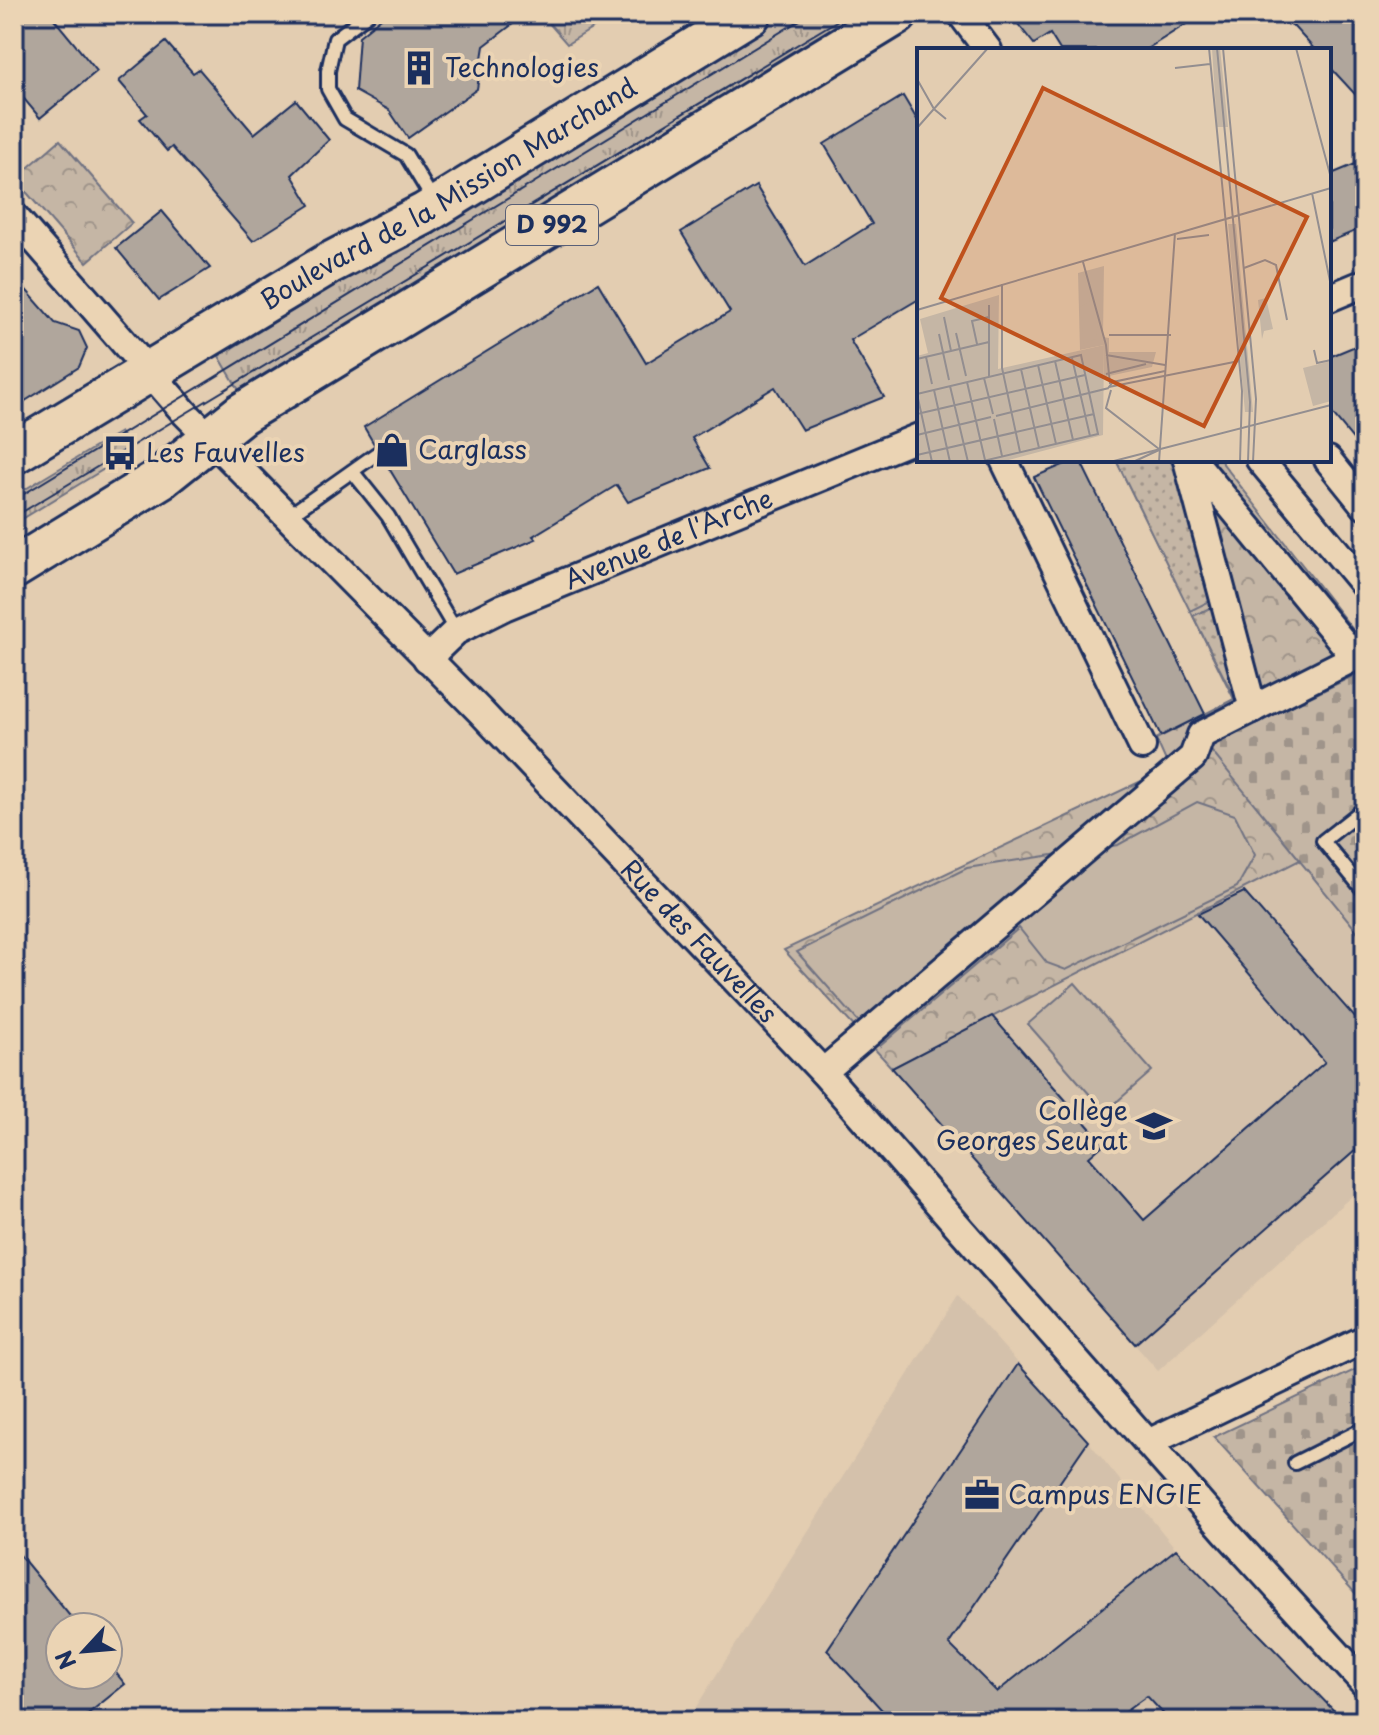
<svg xmlns="http://www.w3.org/2000/svg" width="1379" height="1735" font-family="'Playpen Sans',sans-serif">
<style>
.built{fill:#d4c1ab}
.grass{fill:url(#grass-tufts);stroke:#707282;stroke-width:2}
.cemetery{fill:url(#cemetery-stones);stroke:#707282;stroke-width:2}
.park{fill:url(#park-crowns);stroke:#707282;stroke-width:2}
.garden{fill:url(#garden-dots);stroke:#707282;stroke-width:2}
.pitch{fill:#c5b6a5;stroke:#707282;stroke-width:2}
.building{fill:#b0a69c;stroke:#1b2f5e;stroke-width:2}
.lines{fill:none;stroke-linecap:round;stroke-linejoin:round}
.lane-casing{stroke:#1b2f5e;stroke-width:18}
.street-casing{stroke:#1b2f5e;stroke-width:32}
.primary-casing{stroke:#1b2f5e;stroke-width:46}
.lane{stroke:#ebd4b4;stroke-width:12}
.street{stroke:#ebd4b4;stroke-width:26}
.primary{stroke:#ebd4b4;stroke-width:40}
.tram{stroke:#1b2f5e;stroke-width:2}
.labels{text-anchor:middle;stroke-width:8;stroke-linejoin:round;paint-order:stroke}
.shield{fill:#ebd4b4;stroke:#596078;stroke-width:2}
.shield-label{font-size:24px;font-weight:bold;fill:#1b2f5e}
.poi-label{font-size:26px;fill:#1b2f5e;stroke:#ebd4b4;text-anchor:start}
.street-label{font-size:26px;fill:#1b2f5e;stroke:#ebd4b4}
.inset-road{fill:none;stroke:#938e90;stroke-width:2}
.view{fill:#bf511c;fill-opacity:0.15;stroke:#bf511c;stroke-width:4}
.inset-edge{fill:none;stroke:#1b2f5e;stroke-width:4}
</style>
<defs>
<pattern id="grass-tufts" width="24" height="20" patternUnits="userSpaceOnUse" patternTransform="scale(2)"><rect width="24" height="20" fill="#c5b6a5"/><path d="M3 7l-1-3M5 7V3M7 7l1-3M15 17l-1-3M17 17v-4M19 17l1-3" fill="none" stroke="#9f948a"/></pattern>
<pattern id="cemetery-stones" width="16" height="16" patternUnits="userSpaceOnUse" patternTransform="scale(2)"><rect width="16" height="16" fill="#c5b6a5"/><path d="M2 7V4a2 2 0 0 1 4 0v3zM10 15v-3a2 2 0 0 1 4 0v3z" fill="#9f948a"/></pattern>
<pattern id="park-crowns" width="20" height="18" patternUnits="userSpaceOnUse" patternTransform="scale(2)"><rect width="20" height="18" fill="#c5b6a5"/><path d="M2 6a3 3 0 1 1 6 0M12 15a3 3 0 1 1 6 0" fill="none" stroke="#9f948a"/></pattern>
<pattern id="garden-dots" width="8" height="8" patternUnits="userSpaceOnUse" patternTransform="scale(2)"><rect width="8" height="8" fill="#c5b6a5"/><path d="M2 2h.1M6 6h.1" fill="none" stroke="#9f948a" stroke-width="1.8" stroke-linecap="round"/></pattern>
</defs>
<rect width="100%" height="100%" fill="#e3cdb1"/>
<filter id="ink" filterUnits="userSpaceOnUse"><feTurbulence type="fractalNoise" baseFrequency=".0125" numOctaves="2"/><feDisplacementMap in="SourceGraphic" scale="16" xChannelSelector="R" yChannelSelector="G"/><feConvolveMatrix kernelMatrix="1 2 1 2 8 2 1 2 1" color-interpolation-filters="sRGB"/></filter>
<g filter="url(#ink)">
<!-- built -->
<path class="built" d="M1300,860L1365,941V1184L1158,1371L892,1068Z
M958,1296L1088,1441L1176,1549L1343,1721H687Z"/>
<!-- grass -->
<path class="grass" d="M541,14H616L567,44Z
M775,14H870L243,397L219,356Z
M120,432L132,452L14,524V496Z"/>
<!-- cemetery -->
<path class="cemetery" d="M1365,670V941L1207,747Z
M1365,1365V1604L1214,1437Z"/>
<!-- park -->
<path class="park" d="M60,140L132,223L87,262L15,179Z
M1116,460H1220L1365,645V670L1208,747L1300,860L892,1068L784,950L1169,768L1156,739L1234,699Z"/>
<!-- garden -->
<path class="garden" d="M1116,460H1170L1185,491L1214,599L1190,611Z
M1216,605L1240,696L1235,699L1193,616Z"/>
<!-- pitch -->
<path class="pitch" d="M1197,802L1235,815L1255,855L1237,887L1066,970L1047,963L1019,928L880,1046L797,952L967,868L1118,845Z
M1075,983L1152,1071L1105,1112L1028,1024Z"/>
<!-- building -->
<path class="building" d="M14,14H50L97,71L40,118L14,87Z
M386,14H526L484,46L477,89L408,138L389,110L355,91L359,36Z
M1010,14H1202L1145,50H1060L1050,34L1034,44Z
M1282,14H1365V105L1329,66V50H1315Z
M166,42L193,73L199,69L254,134L296,100L329,140L292,175L310,205L253,241L172,147L167,151L140,119L147,114L119,81Z
M903,96L919,123V299L850,340L884,397L802,430L775,387L692,438L710,468L628,502L617,485L533,536L536,539L453,574L384,460L387,448L374,444L364,427L598,283L646,363L730,312L681,232L756,186L805,266L872,224L824,144Z
M1365,160V227L1329,242V175Z
M162,211L210,268L159,300L116,248Z
M14,276L55,323L79,331L87,348L79,367L14,408Z
M1365,342V454L1329,410V357Z
M1075,460H1080L1205,714L1161,736L1034,477Z
M1244,892L1365,1029V1142L1135,1344L892,1068L992,1016L1104,1144L1089,1157L1144,1220L1325,1062L1198,914Z
M1018,1364L1088,1441L949,1644L997,1692L1176,1549L1344,1721H1170L1147,1696L1112,1721H892L827,1650Z
M14,1548L79,1627H60V1675H108V1663L125,1684L79,1721H14Z"/>
<g class="lines">
<!-- lane casing -->
<g class="lane-casing">
<path id="lane" d="M368,14L335,39L328,71V89L345,119L406,155L435,203
M352,471L388,516L456,631
M287,517L379,452
M1365,808L1323,841L1365,892
M1295,1463L1365,1428"/>
</g>
<!-- street casing -->
<g class="street-casing">
<g id="street">
<path d="M961,14L988,50"/>
<path id="s1" d="M14,216L185,413L480,711L823,1072L1226,1532L1365,1684"/>
<path d="M1329,298L1365,283"/>
<path d="M1004,460L1142,746"/>
<path d="M1187,460L1253,709"/>
<path d="M1193,460L1355,657"/>
<path d="M1260,460L1365,586"/>
<path d="M1328,460L1365,506"/>
<path id="s2" d="M427,659L456,631L504,607L919,437"/>
<path d="M823,1072L1193,757L1201,735L1365,652"/>
<path d="M1148,1443L1365,1339"/>
</g>
</g>
<!-- primary casing -->
<g class="primary-casing">
<g id="primary">
<path id="s3" d="M14,453L328,264L424,214L750,14"/>
<path d="M14,568L161,478L241,414L897,14"/>
</g>
</g>
<!-- lane -->
<use href="#lane" class="lane"/>
<!-- street -->
<use href="#street" class="street"/>
<!-- primary -->
<use href="#primary" class="primary"/>
<!-- tram -->
<path class="tram" d="M14,500L810,14
M14,517L848,14"/>
</g>
</g>
<!-- icons -->
<defs>
<g id="building-bare" transform="scale(2.76)"><path d="M-4-6H4V6H1V3H-1V6H-4ZM-2.5-4.3h1.7v1.8h-1.7ZM.8-4.3h1.7v1.8H.8ZM-2.5-1h1.7V.8h-1.7ZM.8-1h1.7V.8H.8Z" fill="#1b2f5e" stroke="#ebd4b4" stroke-width="2.5" paint-order="stroke"/></g>
<g id="shop-bare" transform="scale(2.76)"><path d="M-5-2.5h2.3a2.7 3.5 0 0 1 5.4 0H5L5.5 6h-11ZM-1.5-2.5h3a1.5 2.3 0 0 0-3 0Z" fill="#1b2f5e" stroke="#ebd4b4" stroke-width="2.5" paint-order="stroke"/></g>
<g id="bus-bare" transform="scale(2.76)"><path d="M-5-6H5V4H4V6H2V4H-2V6H-4V4H-5ZM-3.5-4V0h7V-4ZM-3.5 1.2v1.5H-2V1.2ZM2 1.2v1.5H3.5V1.2Z" fill="#1b2f5e" stroke="#ebd4b4" stroke-width="2.5" paint-order="stroke"/></g>
<g id="school-bare" transform="scale(2.76)"><path d="M0-5L7-2L0 1L-7-2ZM-4 1L0 2.5L4 1V4Q0 6-4 4Z" fill="#1b2f5e" stroke="#ebd4b4" stroke-width="2.5" paint-order="stroke"/></g>
<g id="office-bare" transform="scale(2.76)"><path d="M-6-3h4V-5.5h4V-3h4V5H-6ZM-1-4.5V-3h2v-1.5ZM-6 0V1H6V0Z" fill="#1b2f5e" stroke="#ebd4b4" stroke-width="2.5" paint-order="stroke"/></g>
</defs>
<g fill-rule="evenodd">
<use href="#building-bare" x="419" y="68"/>
<use href="#shop-bare" x="392" y="450"/>
<use href="#bus-bare" x="120" y="453"/>
<use href="#school-bare" x="1154" y="1126"/>
<use href="#office-bare" x="982" y="1495"/>
</g>
<g class="labels">
<!-- shield labels -->
<rect class="shield" x="506" y="205" width="92" height="40" rx="6"/>
<g class="shield-label">
<text x="552" y="233">D 992</text>
</g>
<!-- poi labels -->
<g class="poi-label">
<text x="445" y="77">Technologies</text>
<text x="418" y="459">Carglass</text>
<text x="146" y="462">Les Fauvelles</text>
<text x="1128" y="1120" text-anchor="end">Collège<tspan x="1128" dy="30">Georges Seurat</tspan></text>
<text x="1008" y="1504">Campus ENGIE</text>
</g>
<!-- street labels -->
<g class="street-label">
<text dy="9" stroke="none"><textPath href="#s3" startOffset="506">Boulevard de la Mission Marchand</textPath></text>
<text dy="9" stroke="none"><textPath href="#s2" startOffset="272">Avenue de l'Arche</textPath></text>
<text dy="9" stroke="none"><textPath href="#s1" startOffset="998">Rue des Fauvelles</textPath></text>
</g>
</g>
<!-- overview -->
<g transform="translate(917 48)">
<rect width="414" height="414" fill="#e3cdb1"/>
<path d="M295,0H303L311,79H300ZM311,176H319L336,364H328ZM349,250L356,281L347,283L345,291L341,252Z" fill="#c5b6a5"/>
<path d="M82,247L81,321L187,297L186,387L84,414H0V308L11,305L3,271Z" fill="#c5b6a5"/>
<path d="M187,218L186,289L192,290V304H239L235,319L187,329V297L163,302L161,225ZM414,313V353L396,358L386,320Z" fill="#c5b6a5"/>
<path d="M186,219L179,291L167,296L163,259L173,254L166,225Z" fill="#c5b6a5"/>
<path class="inset-road" d="M292,0L325,343L323,414M300,0L333,354L331,414M306,0L339,351L336,414M379,0L414,130M258,20L293,16M0,31L17,61L29,71M0,80L71,0M395,145L414,238M260,191L292,187M166,214L189,297L193,336M327,220L348,212L359,217L370,272M85,236V320L103,404M72,257V329M0,262L414,140M27,269L34,303M39,285L49,328M22,286L32,332M192,287H254M60,296L55,273L72,269M397,302L400,315L414,312M189,307L248,317M9,309L15,336M155,310L173,388M0,311L72,294M138,313L156,392M121,317L139,396M104,321L122,400M248,323L196,334L192,339L322,313M189,326L229,316M67,330L76,366M50,334L68,412M33,338L51,414M17,342L33,414M194,342L189,360L242,401M0,346L164,307L181,386L62,414M0,346L15,414M0,366L168,327M79,368L192,340M77,371L85,408M0,387L74,369M0,407L177,366M193,414L414,357M216,414L242,402M242,414L258,185"/>
<path class="view" d="M126,40L390,169L287,378L24,250Z"/>
<rect width="414" height="414" class="inset-edge"/>
</g>
<!-- margin -->
<rect width="1379" height="1735" fill="none" stroke="#ebd4b4" stroke-width="48"/>
<rect x="24" y="24" width="1331" height="1687" fill="none" stroke="#1b2f5e" stroke-width="3" filter="url(#ink)"/>
<!-- north arrow -->
<g transform="translate(84 1651) rotate(244)"><circle r="38" fill="#ebd4b4" stroke="#989292" stroke-width="2"/>
<path d="M0-6L14 30L0 20L-14 30Z" fill="#1b2f5e"/>
<text y="-12" font-size="22" font-weight="bold" text-anchor="middle" fill="#1b2f5e">N</text>
</g>
</svg>
